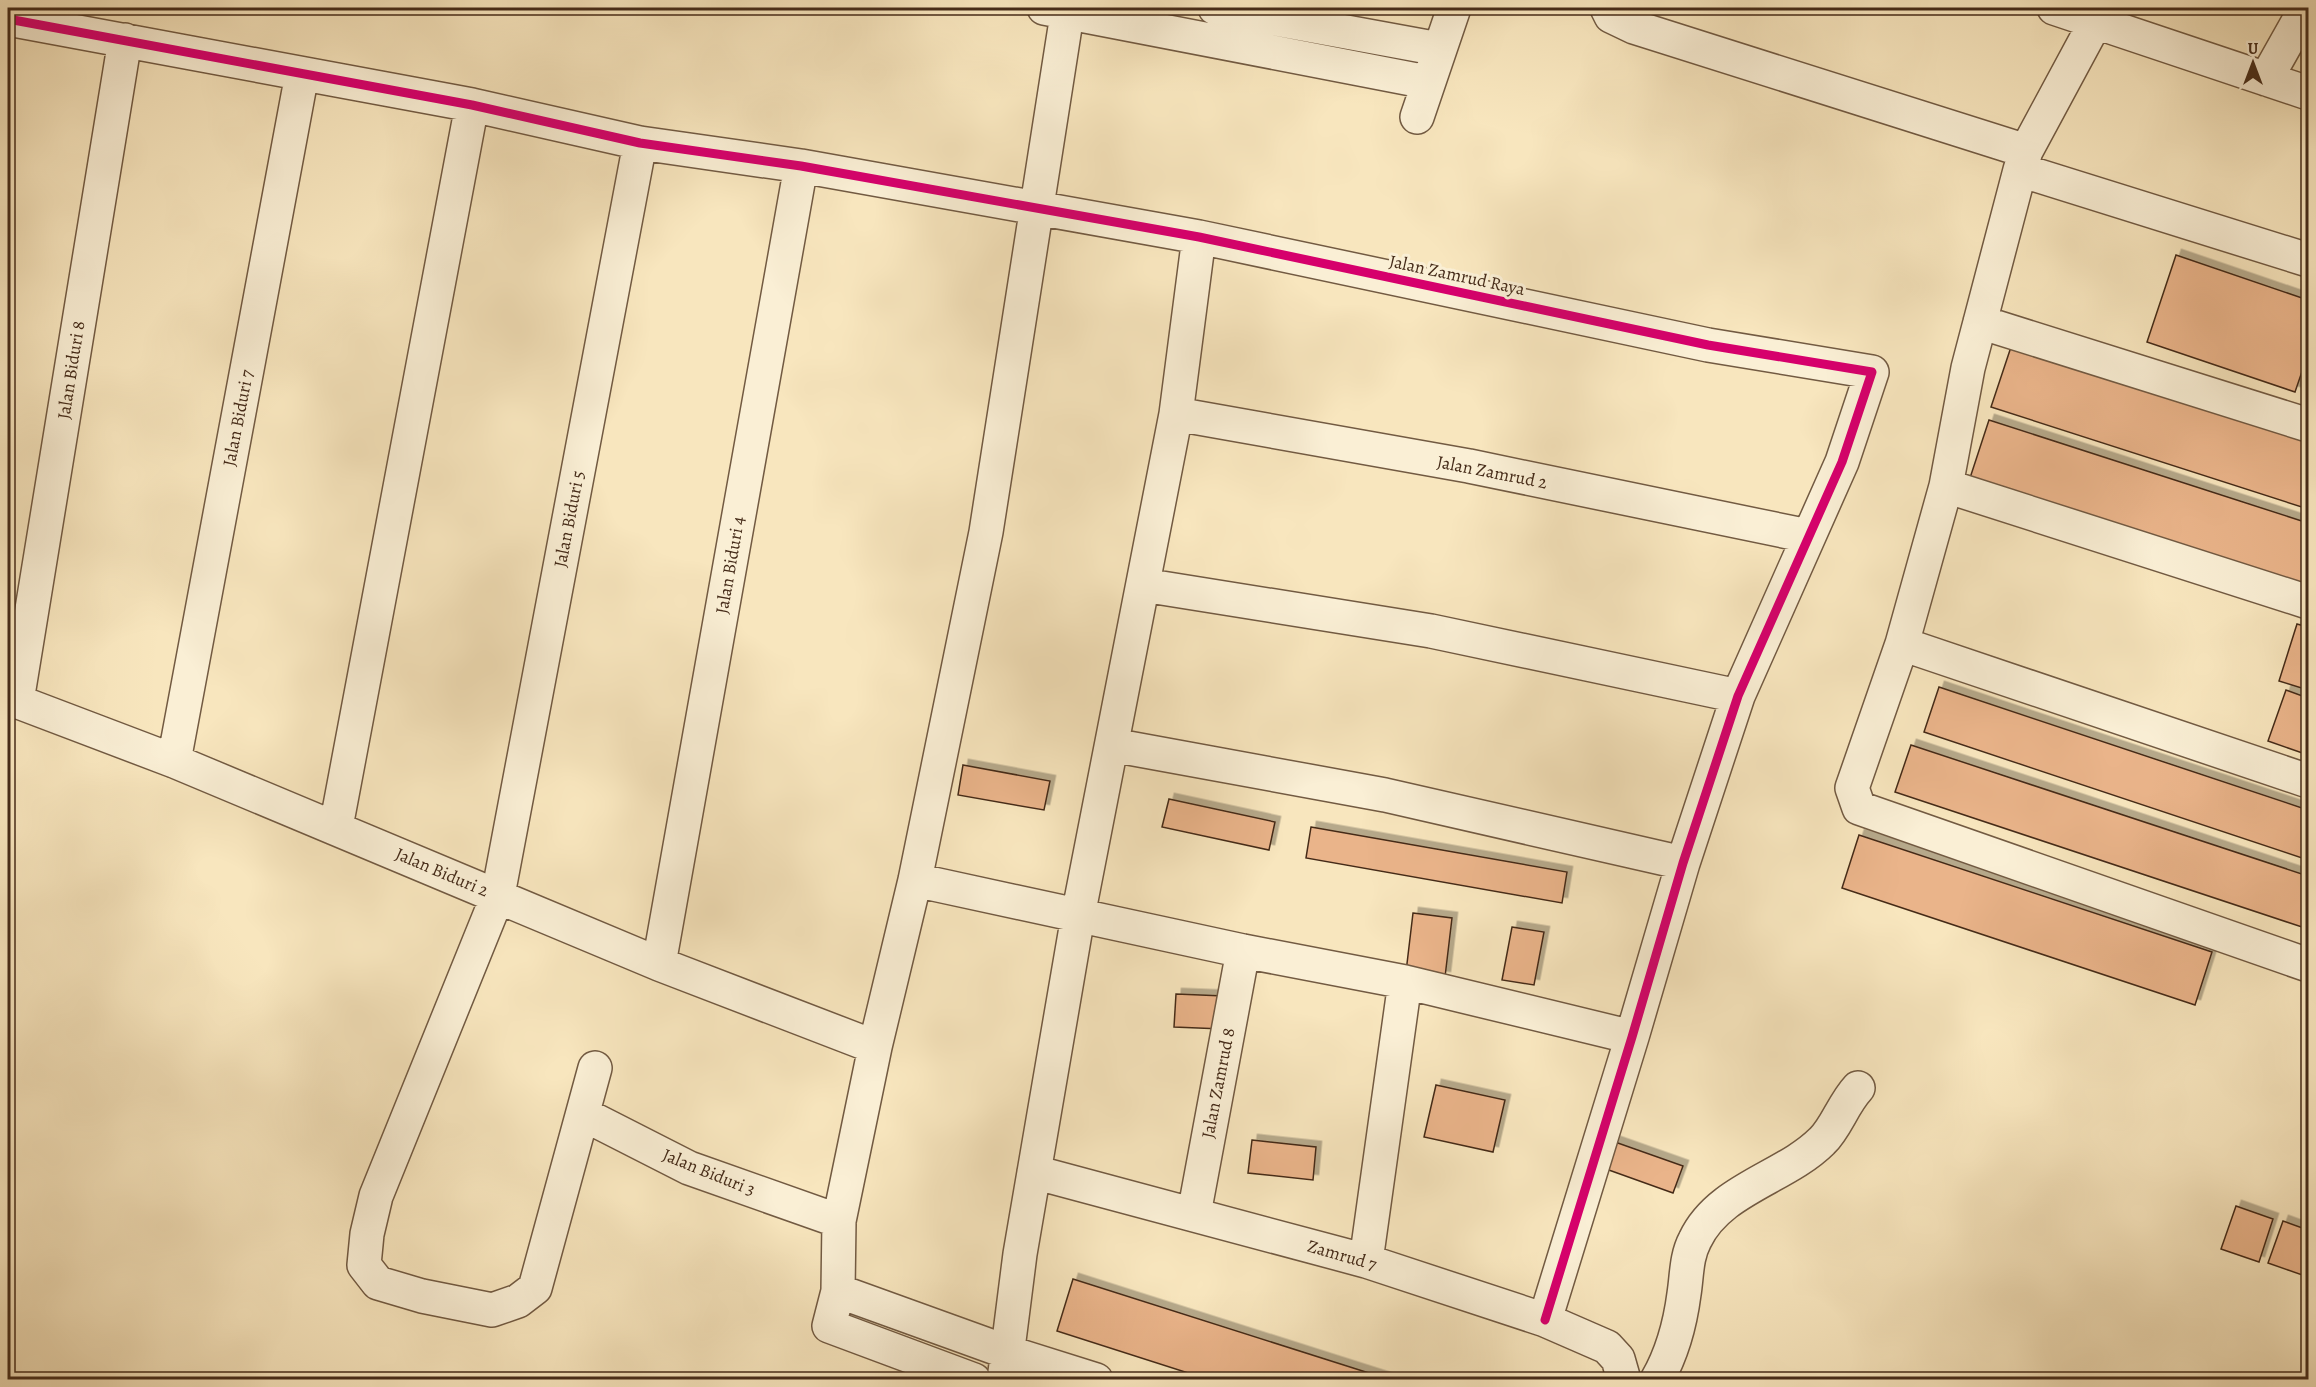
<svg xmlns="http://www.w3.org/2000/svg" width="2316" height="1387" font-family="Alegreya,serif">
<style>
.building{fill:#eab48a;stroke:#452b19;stroke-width:1.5;filter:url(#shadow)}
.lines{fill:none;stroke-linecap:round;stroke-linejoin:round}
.minor-casing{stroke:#725a42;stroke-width:36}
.minor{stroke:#faefd5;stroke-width:33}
.cycleway-casing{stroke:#faefd5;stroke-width:13}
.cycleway{stroke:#d6006c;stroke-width:9}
.labels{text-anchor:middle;stroke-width:6;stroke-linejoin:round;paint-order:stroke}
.street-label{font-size:18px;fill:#452b19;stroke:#faefd5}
</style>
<defs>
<filter id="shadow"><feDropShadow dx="5.5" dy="-5.5" stdDeviation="0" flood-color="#0004"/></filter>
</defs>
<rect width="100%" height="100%" fill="#f8e6be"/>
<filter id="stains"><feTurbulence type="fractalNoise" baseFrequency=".00333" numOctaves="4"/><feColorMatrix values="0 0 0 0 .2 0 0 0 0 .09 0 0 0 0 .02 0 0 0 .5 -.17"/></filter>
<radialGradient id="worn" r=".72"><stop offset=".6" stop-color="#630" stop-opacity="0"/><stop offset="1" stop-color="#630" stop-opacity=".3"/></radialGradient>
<!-- building -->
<path class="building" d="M2176,255L2308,300V354L2295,392L2147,342Z
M2011,347L2308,442V509L1991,407Z
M1989,420L2308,523V590L1969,481Z
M2297,624L2308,627V690L2279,681Z
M1939,687L2308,810V860L1924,732Z
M2286,690L2308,698V755L2268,741Z
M1911,745L2308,876V929L1895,792Z
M963,765L1050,781L1044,810L958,795Z
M1169,799L1275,822L1269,850L1162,827Z
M1311,827L1567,872L1562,903L1306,858Z
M1859,835L2212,952L2195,1005L1842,888Z
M1413,913L1452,918L1445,977L1406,972Z
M1512,927L1544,932L1534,985L1502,980Z
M1176,994L1224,996L1222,1029L1174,1027Z
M1436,1085L1505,1100L1493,1152L1424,1137Z
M1252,1140L1316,1147L1313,1180L1248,1173Z
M1615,1142L1683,1166L1673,1193L1606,1169Z
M2236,1206L2273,1219L2259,1262L2221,1249Z
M2283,1221L2308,1230V1277L2268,1263Z
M1073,1279L1391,1380H1210L1057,1331Z"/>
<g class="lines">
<!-- minor casing -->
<g class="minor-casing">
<path id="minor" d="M1044,8L1427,82
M1215,8L1439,49
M1607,8L1611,16L1634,27L2026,151
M2054,8L2308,93
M2103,8L2026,151L2020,170L1968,368L1946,486L1902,644L1852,788L1859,808L2308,965
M8,19L472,105L640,143L801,166L1199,237L1708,345L1872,372L1842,462L1738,696L1683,863L1632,1037L1545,1320
M2266,79L2306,8
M1417,117L1454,8
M2020,170L2308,260
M1980,322L2308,425
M1176,414L1469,466L1808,536
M1946,486L2308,602
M1143,585L1431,631L1738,696
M1902,644L2308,781
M8,698L174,761L659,964L875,1047
M17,701L125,40
M1112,745L1385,795L1683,863
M174,761L302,74
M336,827L472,105
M915,880L1243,951L1405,982L1632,1037
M659,964L801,166
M595,1068L535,1288L518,1301L492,1310L422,1296L378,1283L364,1265L367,1234L376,1196L498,895L640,143
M583,1114L689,1168L839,1221
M1034,1172L1366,1261L1545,1320L1607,1347L1618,1359L1624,1380
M1194,1214L1243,951
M1366,1261L1405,982
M838,1291L1007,1352L1096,1380
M974,1380L829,1326L838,1291L839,1221L875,1047L915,880L986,532L1068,8
M1004,1380L1020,1254L1078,916L1176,414L1199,237
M1657,1380C1673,1352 1680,1325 1684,1294C1687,1275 1686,1257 1695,1240C1719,1189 1785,1178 1822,1141C1836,1128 1843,1104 1858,1088"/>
</g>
<!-- minor -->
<use href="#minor" class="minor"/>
<!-- cycleway casing -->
<g class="cycleway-casing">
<path id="cycleway" d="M8,19L472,105L640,143L801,166L1199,237L1708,345L1872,372L1842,462L1738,696L1683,863L1632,1037L1545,1320"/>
</g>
<!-- cycleway -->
<use href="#cycleway" class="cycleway"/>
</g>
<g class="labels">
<!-- street labels -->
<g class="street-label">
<text transform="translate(1457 275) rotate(12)" y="6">Jalan Zamrud Raya</text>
<text transform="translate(71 370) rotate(-81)" y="6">Jalan Biduri 8</text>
<text transform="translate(238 418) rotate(-79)" y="6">Jalan Biduri 7</text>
<text transform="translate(1492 472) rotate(11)" y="6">Jalan Zamrud 2</text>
<text transform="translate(569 519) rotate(-79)" y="6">Jalan Biduri 5</text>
<text transform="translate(730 565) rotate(-80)" y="6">Jalan Biduri 4</text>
<text transform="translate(442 872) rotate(23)" y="6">Jalan Biduri 2</text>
<text transform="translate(1218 1083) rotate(-79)" y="6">Jalan Zamrud 8</text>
<text transform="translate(709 1172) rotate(22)" y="6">Jalan Biduri 3</text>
<text transform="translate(1342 1255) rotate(16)" y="6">Zamrud 7</text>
</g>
</g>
<!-- margin -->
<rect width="2316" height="1387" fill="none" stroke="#f8e6be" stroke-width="30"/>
<rect x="9" y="9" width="2298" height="1369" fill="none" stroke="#452b19" stroke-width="3"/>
<rect x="15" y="15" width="2286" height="1357" fill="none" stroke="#452b19" stroke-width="1.5"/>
<!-- north arrow -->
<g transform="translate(2253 63)" stroke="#faefd5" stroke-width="4.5" paint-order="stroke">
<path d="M0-4.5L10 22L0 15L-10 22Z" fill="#452b19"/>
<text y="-9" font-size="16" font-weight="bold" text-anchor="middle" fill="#452b19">U</text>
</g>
<rect width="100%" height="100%" filter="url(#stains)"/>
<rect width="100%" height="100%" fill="url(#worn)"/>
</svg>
